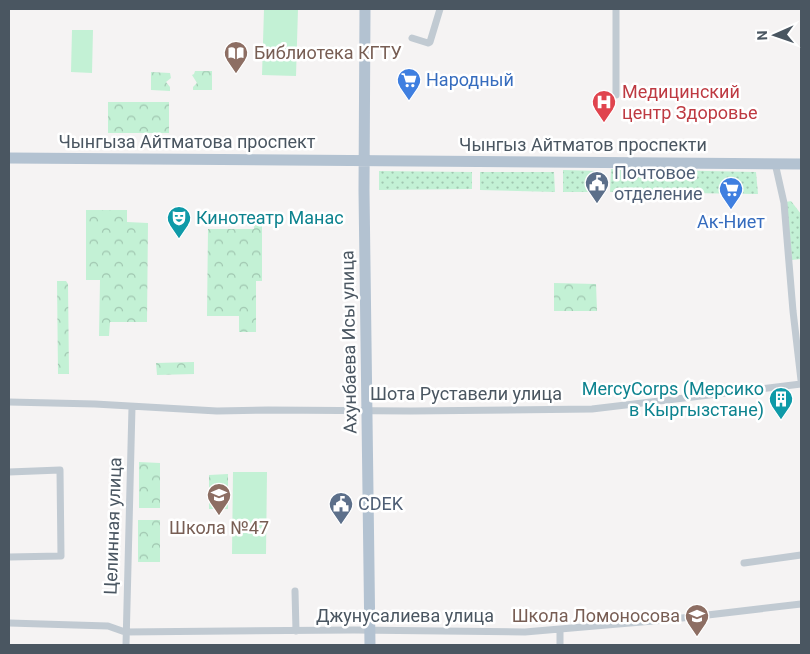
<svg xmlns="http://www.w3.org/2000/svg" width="810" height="654" font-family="Roboto,sans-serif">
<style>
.grass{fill:url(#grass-dots)}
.forest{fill:url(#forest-crowns)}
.pitch{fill:#c3f1d5}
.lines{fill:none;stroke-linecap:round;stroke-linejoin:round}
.minor{stroke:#c1cad2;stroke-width:7}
.primary{stroke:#b3c2d1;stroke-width:11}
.labels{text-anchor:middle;stroke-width:5;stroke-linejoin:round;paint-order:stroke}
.education-label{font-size:18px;fill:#785e54;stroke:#fff;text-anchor:start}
.shop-label{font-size:18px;fill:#366cbe;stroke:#fff;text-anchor:start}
.health-label{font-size:18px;fill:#be3a42;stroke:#fff;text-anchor:start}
.street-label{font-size:18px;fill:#4a5661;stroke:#fff}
.service-label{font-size:18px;fill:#4e5e75;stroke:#fff;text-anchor:start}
.culture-label{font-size:18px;fill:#0d838f;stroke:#fff;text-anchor:start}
</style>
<defs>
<pattern id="grass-dots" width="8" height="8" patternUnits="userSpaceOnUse" patternTransform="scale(1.25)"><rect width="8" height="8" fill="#c3f1d5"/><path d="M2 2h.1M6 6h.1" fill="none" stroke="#a0c6b0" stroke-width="1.8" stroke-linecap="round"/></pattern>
<pattern id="forest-crowns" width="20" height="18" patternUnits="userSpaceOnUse" patternTransform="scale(1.25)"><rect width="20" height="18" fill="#c3f1d5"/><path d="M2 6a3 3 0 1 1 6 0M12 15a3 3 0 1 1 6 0" fill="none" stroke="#a0c6b0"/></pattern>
</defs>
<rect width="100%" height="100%" fill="#f5f3f3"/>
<!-- grass -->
<path class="grass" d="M611,169L756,172L758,194L610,192Z
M563,170L598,171L599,192H563Z
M379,171L472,172V189L379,190Z
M480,172H554L555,192L480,190Z
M791,201L801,214V259L792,260L786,202Z"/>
<!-- forest -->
<path class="forest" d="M195,71H212V90H193V87L197,83L192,75L194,74Z
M151,72L170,73L171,78L166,82L170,87V91L151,90Z
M108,102H169V133H108Z
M86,210H127V222L148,223L147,322H110L109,336H99L100,280H86Z
M255,217H262V281H256V332H239V316H207L208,229H254Z
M57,281H66L68,284L69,374H58Z
M554,283L596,284L597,311H554Z
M194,362V374L157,375L156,363Z
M139,462L160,463V508H139Z
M228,474V509H209V475Z
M138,520H160V562H138Z"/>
<!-- pitch -->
<path class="pitch" d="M264,9H298L296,76L262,75Z
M72,30H93L92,73L71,72Z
M233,472H267L266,554H232Z"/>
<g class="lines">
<!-- minor -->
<path class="minor" d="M412,38L428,43L430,42L440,9
M616,95V9
M775,163L784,203L793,311L801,380
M9,402L95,404L217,411L268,410L411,411L592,409L801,384
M9,472L60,470L61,556L9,557
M744,563L801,555
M295,591L296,631
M9,623L108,626L125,632L354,630L525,632L665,620L801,604
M560,630V645
M126,645L132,407"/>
<!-- primary -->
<path class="primary" d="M365,9L364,190L370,645
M9,158L801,164"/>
</g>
<!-- icons -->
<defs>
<g id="library-pin" transform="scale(1.25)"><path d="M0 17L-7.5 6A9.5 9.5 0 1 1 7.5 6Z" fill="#8d6e63" stroke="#fff"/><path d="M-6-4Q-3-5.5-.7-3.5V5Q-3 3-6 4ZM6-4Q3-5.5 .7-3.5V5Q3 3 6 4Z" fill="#fff"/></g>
<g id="supermarket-pin" transform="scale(1.25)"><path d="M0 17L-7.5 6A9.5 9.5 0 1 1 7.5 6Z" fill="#3f7fe0" stroke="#fff"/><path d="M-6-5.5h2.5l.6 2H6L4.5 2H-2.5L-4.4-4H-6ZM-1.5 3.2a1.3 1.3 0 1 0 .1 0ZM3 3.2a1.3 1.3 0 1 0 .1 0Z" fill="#fff"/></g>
<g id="hospital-pin" transform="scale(1.25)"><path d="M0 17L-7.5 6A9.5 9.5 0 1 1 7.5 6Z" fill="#e0444e" stroke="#fff"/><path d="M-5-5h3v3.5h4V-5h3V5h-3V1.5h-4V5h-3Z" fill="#fff"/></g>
<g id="civic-pin" transform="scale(1.25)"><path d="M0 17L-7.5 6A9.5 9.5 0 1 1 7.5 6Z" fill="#5c6f8a" stroke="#fff"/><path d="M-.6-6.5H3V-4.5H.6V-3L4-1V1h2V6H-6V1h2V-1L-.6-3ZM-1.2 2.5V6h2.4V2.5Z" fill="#fff"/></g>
<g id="theatre-pin" transform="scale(1.25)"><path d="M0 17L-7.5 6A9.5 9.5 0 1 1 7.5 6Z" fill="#0f9aa8" stroke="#fff"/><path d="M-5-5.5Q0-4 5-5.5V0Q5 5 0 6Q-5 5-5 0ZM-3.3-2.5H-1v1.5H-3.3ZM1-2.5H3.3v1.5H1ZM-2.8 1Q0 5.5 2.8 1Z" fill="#fff"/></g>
<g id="building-pin" transform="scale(1.25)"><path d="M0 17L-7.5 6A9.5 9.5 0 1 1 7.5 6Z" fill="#0f9aa8" stroke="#fff"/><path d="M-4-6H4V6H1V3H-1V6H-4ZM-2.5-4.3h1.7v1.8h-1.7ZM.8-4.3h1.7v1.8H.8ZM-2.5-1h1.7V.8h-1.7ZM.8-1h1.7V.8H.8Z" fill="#fff"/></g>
<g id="school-pin" transform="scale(1.25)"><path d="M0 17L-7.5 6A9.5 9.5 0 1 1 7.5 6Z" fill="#8d6e63" stroke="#fff"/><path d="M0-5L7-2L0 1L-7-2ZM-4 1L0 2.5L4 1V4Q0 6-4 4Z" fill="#fff"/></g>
</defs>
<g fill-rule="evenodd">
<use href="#library-pin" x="236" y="53"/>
<use href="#supermarket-pin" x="409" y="80"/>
<use href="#hospital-pin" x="604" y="102"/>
<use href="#civic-pin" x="597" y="183"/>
<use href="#supermarket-pin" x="731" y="189"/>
<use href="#theatre-pin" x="179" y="218"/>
<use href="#building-pin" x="781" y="399"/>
<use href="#school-pin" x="219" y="495"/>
<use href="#civic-pin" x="341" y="504"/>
<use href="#school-pin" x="697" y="616"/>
</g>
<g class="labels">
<!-- education labels -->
<g class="education-label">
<text x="254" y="59">Библиотека КГТУ</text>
<text x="219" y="534" text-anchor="middle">Школа №47</text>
<text x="680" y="622" text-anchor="end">Школа Ломоносова</text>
</g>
<!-- shop labels -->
<g class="shop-label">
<text x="426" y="86">Народный</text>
<text x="731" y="228" text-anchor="middle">Ак-Ниет</text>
</g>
<!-- health labels -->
<g class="health-label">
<text x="622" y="98">Медицинский<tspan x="622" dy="21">центр Здоровье</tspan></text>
</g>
<!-- street labels -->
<g class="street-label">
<text x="187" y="148">Чынгыза Айтматова проспект</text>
<text x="583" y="151">Чынгыз Айтматов проспекти</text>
<text transform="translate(349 342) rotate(-91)" y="6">Ахунбаева Исы улица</text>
<text x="466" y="400">Шота Руставели улица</text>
<text transform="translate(113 526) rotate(-88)" y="6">Целинная улица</text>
<text x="405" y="622">Джунусалиева улица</text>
</g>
<!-- service labels -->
<g class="service-label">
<text x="614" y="179">Почтовое<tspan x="614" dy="21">отделение</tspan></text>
<text x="358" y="510">CDEK</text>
</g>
<!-- culture labels -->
<g class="culture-label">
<text x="196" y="224">Кинотеатр Манас</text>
<text x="764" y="395" text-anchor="end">MercyCorps (Мерсико<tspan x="764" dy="21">в Кыргызстане)</tspan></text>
</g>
</g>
<!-- border -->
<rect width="810" height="654" fill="none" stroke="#4a5661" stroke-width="20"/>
<!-- north arrow -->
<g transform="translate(775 35) rotate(268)" stroke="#ffffff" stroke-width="4" paint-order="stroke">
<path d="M0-4L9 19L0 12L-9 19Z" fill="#4a5661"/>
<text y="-8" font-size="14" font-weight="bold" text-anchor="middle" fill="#4a5661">N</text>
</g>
</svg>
